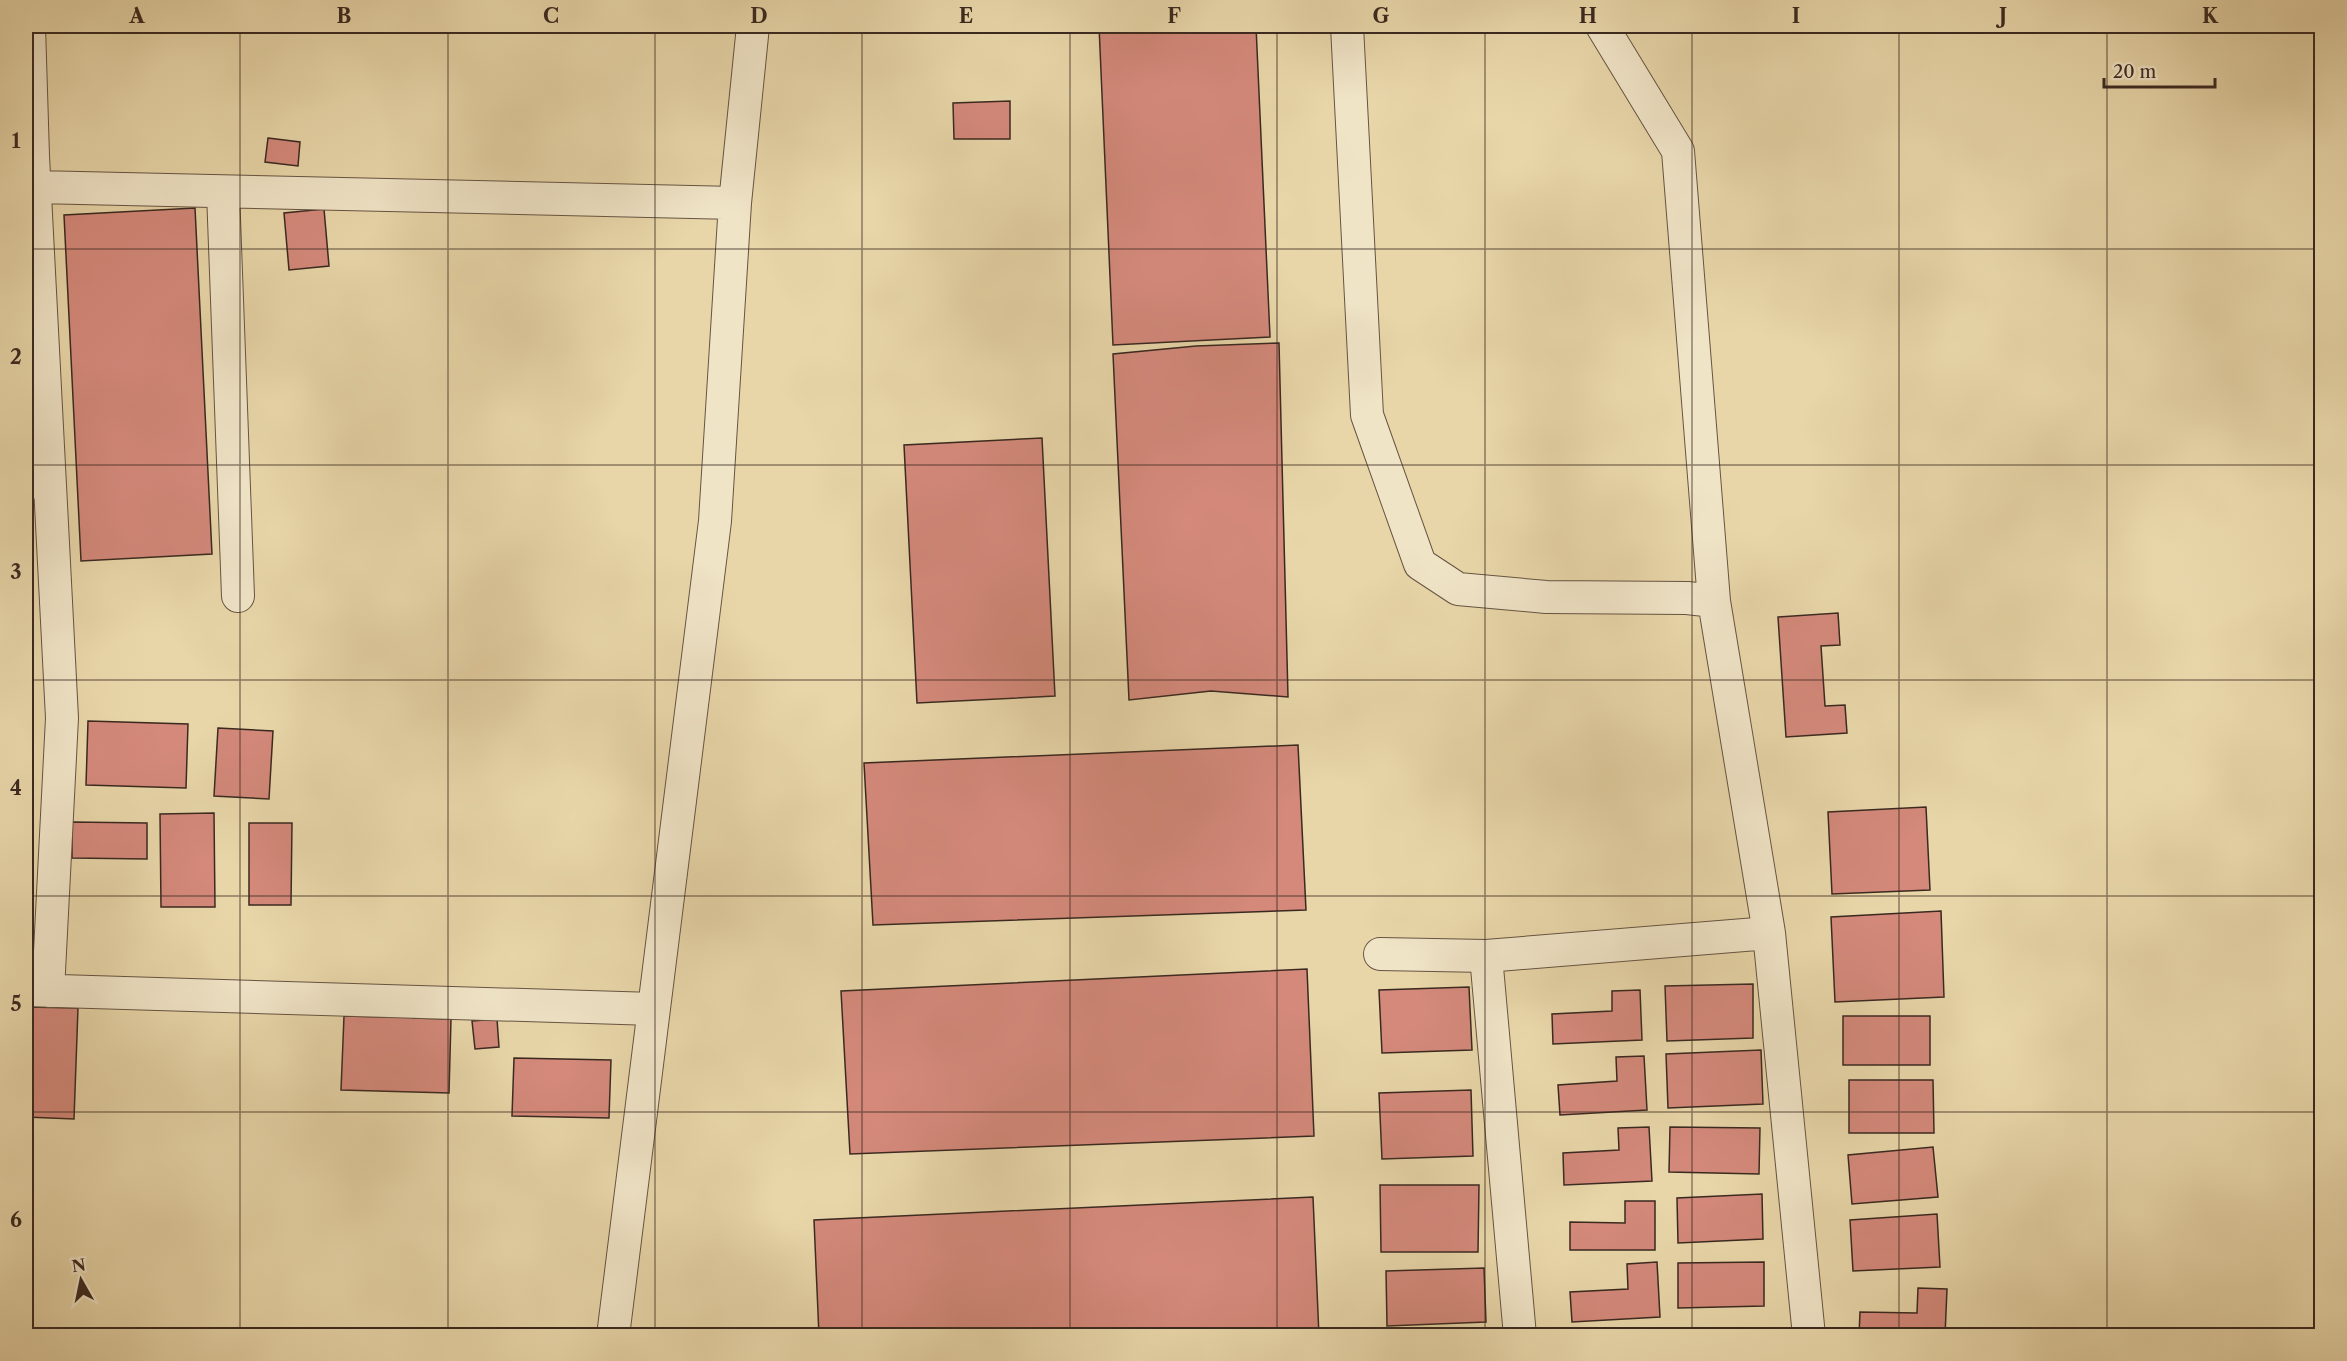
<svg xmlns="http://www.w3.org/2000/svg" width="2347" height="1361" font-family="'Libre Caslon Text',serif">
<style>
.building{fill:#d4897b;stroke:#3a2920;stroke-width:1.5}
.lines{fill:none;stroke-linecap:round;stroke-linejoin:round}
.lane-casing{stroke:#665442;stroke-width:18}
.street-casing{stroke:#665442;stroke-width:34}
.lane{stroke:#f0e4c7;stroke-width:15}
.street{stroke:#f0e4c7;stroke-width:32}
.grid{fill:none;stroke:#3a2920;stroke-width:1.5;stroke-opacity:0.55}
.neatline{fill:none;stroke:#3a2920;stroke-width:2}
.grid-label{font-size:20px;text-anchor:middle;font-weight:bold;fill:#3a2920}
</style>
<rect width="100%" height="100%" fill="#e8d6a9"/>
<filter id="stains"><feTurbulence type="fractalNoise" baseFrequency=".00333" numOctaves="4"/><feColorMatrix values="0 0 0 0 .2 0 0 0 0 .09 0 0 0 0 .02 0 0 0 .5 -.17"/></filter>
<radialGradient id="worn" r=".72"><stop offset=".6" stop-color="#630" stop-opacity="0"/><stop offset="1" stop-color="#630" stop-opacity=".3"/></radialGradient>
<!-- building -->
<path class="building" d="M951,26H1024V32L951,30Z
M1099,26H1256L1270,337L1113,345Z
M1010,101V139H954L953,103Z
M268,138L300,142L298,166L265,162Z
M195,208L212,554L81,561L64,215Z
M324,209L329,266L289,270L284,213Z
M1279,343L1288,697L1211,691L1129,700L1113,354L1196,346Z
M1042,438L1055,696L917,703L904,445Z
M1838,613L1840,645L1821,646L1825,706L1845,705L1847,733L1786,737L1778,617Z
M88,721L188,724L186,788L86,785Z
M218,728L273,731L269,799L214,796Z
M1298,745L1306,910L873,925L864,763Z
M1926,807L1930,890L1832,894L1828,812Z
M214,813L215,907H161L160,814Z
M72,822L147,823V859L72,858Z
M249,823H292L291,905H249Z
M1941,911L1944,997L1835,1002L1831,917Z
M1307,969L1314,1136L850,1154L841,991Z
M1753,984V1038L1667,1041L1665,986Z
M1469,987L1472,1050L1382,1053L1379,990Z
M1640,990L1642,1040L1553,1044L1552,1014L1612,1011V991Z
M26,1007L78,1008L74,1119L26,1117Z
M385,1009L413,1010V1018L451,1019L449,1093L341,1090L344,1016L385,1017Z
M1843,1016H1930V1065H1843Z
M497,1019L499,1047L475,1049L472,1021Z
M1761,1050L1763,1104L1668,1108L1666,1054Z
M1644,1056L1647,1110L1560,1115L1558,1085L1617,1081L1616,1057Z
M514,1058L611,1060L609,1118L512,1116Z
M1849,1080H1933L1934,1133H1849Z
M1471,1090L1473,1156L1382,1159L1379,1093Z
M1649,1127L1652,1181L1564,1185L1563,1153L1619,1150L1618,1128Z
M1670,1127L1760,1128L1759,1174L1669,1172Z
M1933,1147L1938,1197L1852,1204L1848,1155Z
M1380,1185H1479L1478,1252H1381Z
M1762,1194L1763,1239L1678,1243L1677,1198Z
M1313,1197L1319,1336H819L814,1220Z
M1625,1201H1655V1250H1570V1222L1625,1223Z
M1937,1214L1940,1267L1853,1271L1850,1220Z
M1657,1262L1660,1317L1572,1322L1570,1292L1628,1289L1627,1264Z
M1764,1262V1306L1678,1308V1263Z
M1484,1268L1486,1322L1387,1326L1386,1271Z
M1918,1288L1947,1289L1945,1336H1859L1860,1312L1917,1313Z
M1764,1328V1336H1679V1330Z"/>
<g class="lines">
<!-- lane casing -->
<g class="lane-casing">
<path id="lane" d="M26,491H51"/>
</g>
<!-- street casing -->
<g class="street-casing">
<path id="street" d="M29,26L33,156L62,718L48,991
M1347,26L1367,415L1420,564L1458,589L1546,597L1687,598L1714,601L1769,933L1486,956L1380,954
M1602,26L1678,151L1714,601
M36,187L735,203
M223,192L238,596
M1769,933L1809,1336
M1486,956L1520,1336
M26,990L654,1009
M613,1336L715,521L735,203L753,26"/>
</g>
<!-- lane -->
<use href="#lane" class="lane"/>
<!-- street -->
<use href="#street" class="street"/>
</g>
<!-- grid -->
<path class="grid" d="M240,26V1336M448,26V1336M655,26V1336M862,26V1336M1070,26V1336M1277,26V1336M1485,26V1336M1692,26V1336M1899,26V1336M2107,26V1336M26,249H2322M26,465H2322M26,680H2322M26,896H2322M26,1112H2322"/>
<!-- margin -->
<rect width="2347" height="1361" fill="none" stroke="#e8d6a9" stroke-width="66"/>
<!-- north arrow -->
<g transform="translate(81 1280) rotate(351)" stroke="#f0e4c7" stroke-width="4.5" paint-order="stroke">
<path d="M0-4.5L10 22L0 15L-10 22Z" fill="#3a2920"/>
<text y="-9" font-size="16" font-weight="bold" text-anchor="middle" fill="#3a2920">N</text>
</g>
<!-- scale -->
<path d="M2104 78v9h111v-9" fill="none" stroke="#3a2920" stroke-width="3"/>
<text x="2113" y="78" font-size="18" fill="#3a2920" stroke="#f0e4c7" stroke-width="4.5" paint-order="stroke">20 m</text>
<rect x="33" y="33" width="2281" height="1295" class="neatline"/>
<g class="grid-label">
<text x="137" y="23">A</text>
<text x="344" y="23">B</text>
<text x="551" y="23">C</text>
<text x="759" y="23">D</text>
<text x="966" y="23">E</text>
<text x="1174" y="23">F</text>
<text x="1381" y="23">G</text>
<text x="1588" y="23">H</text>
<text x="1796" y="23">I</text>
<text x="2003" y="23">J</text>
<text x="2210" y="23">K</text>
<text x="16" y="148">1</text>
<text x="16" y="364">2</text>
<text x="16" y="579">3</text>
<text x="16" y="795">4</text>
<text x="16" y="1011">5</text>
<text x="16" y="1227">6</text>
</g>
<rect width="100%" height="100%" filter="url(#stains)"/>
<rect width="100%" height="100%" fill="url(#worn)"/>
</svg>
